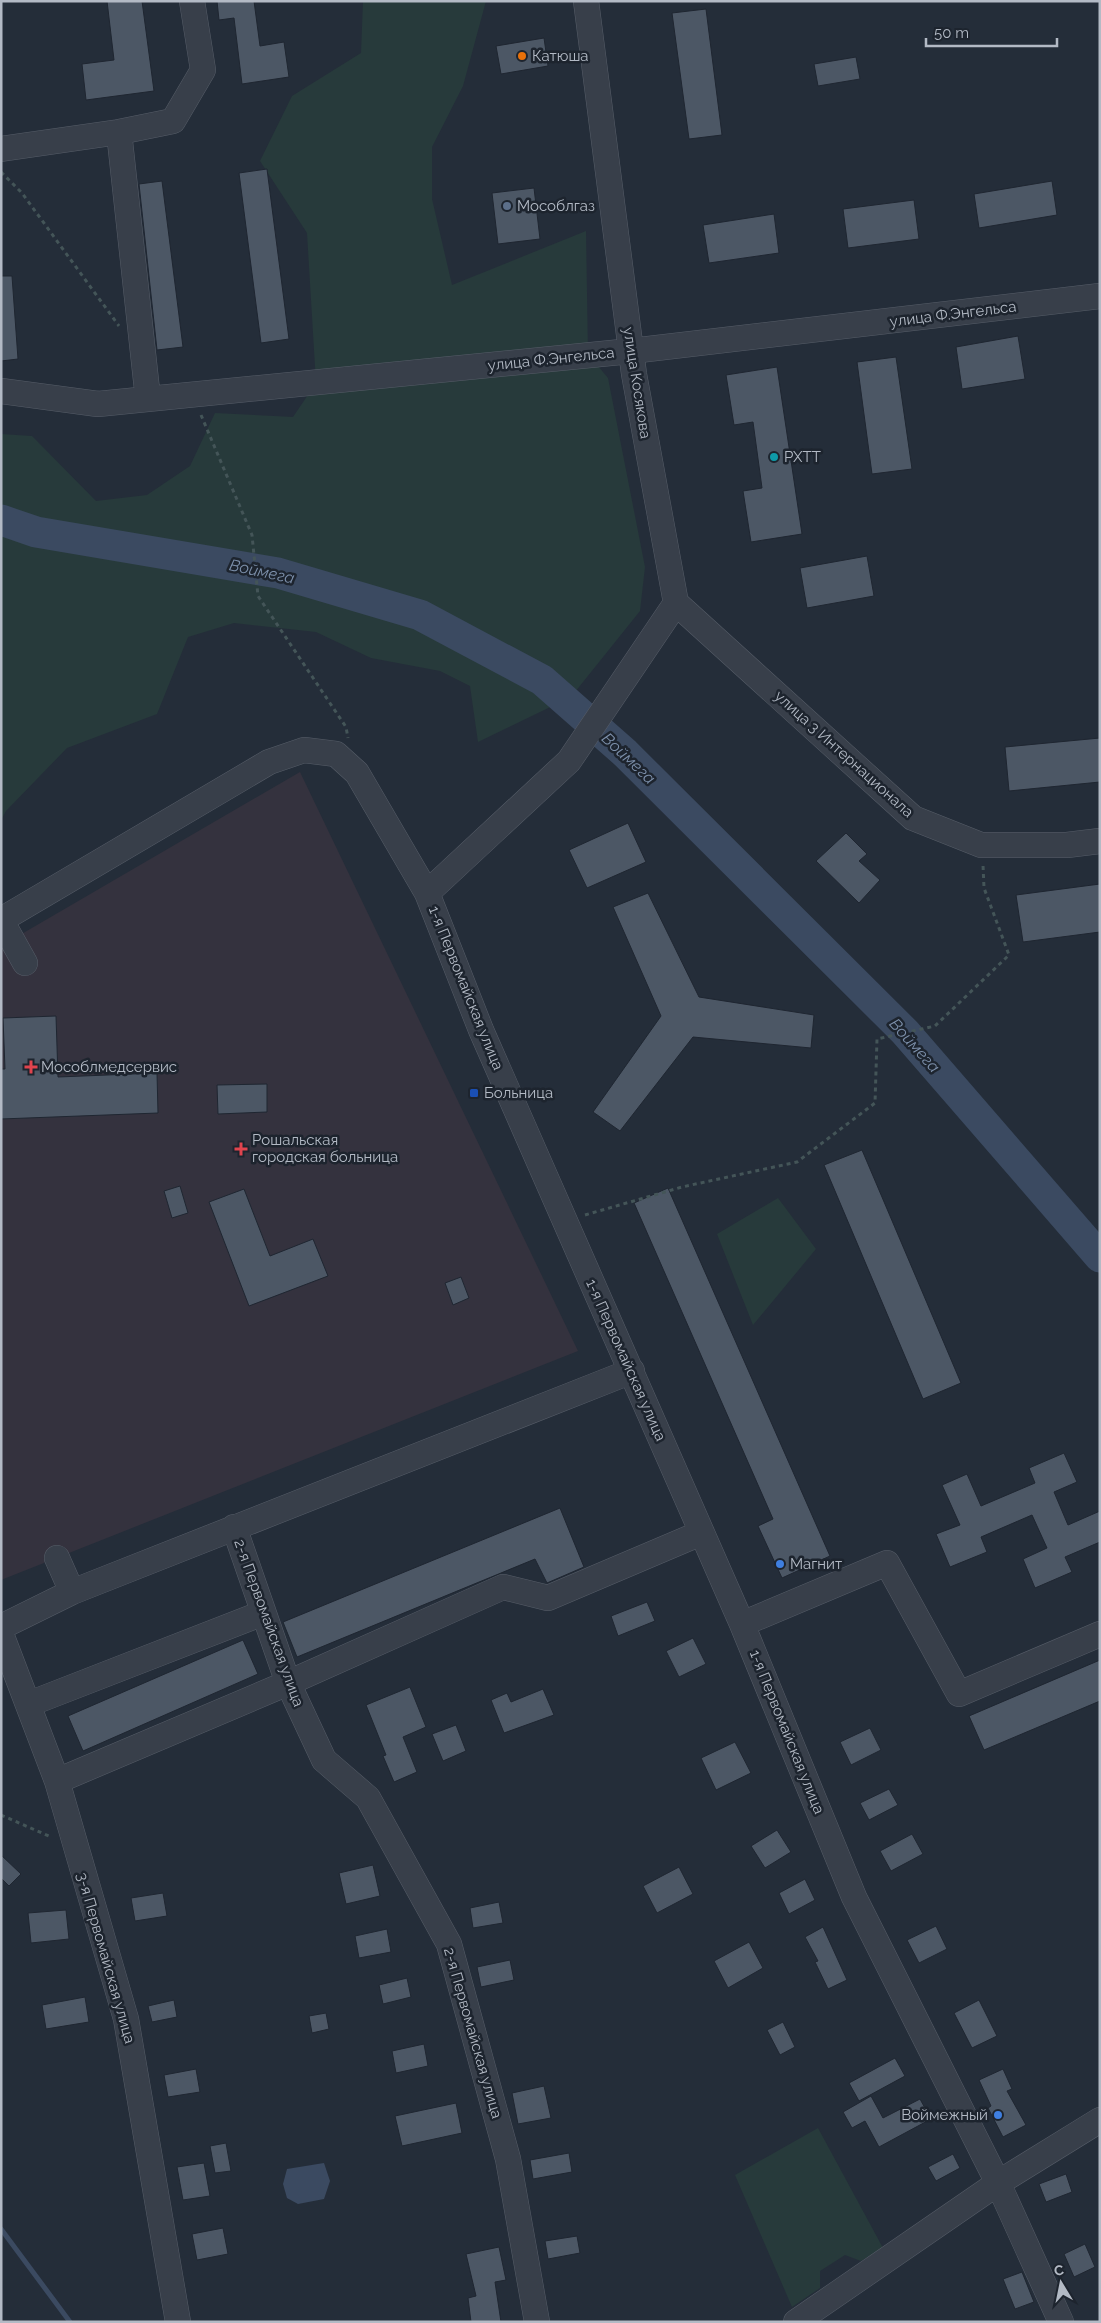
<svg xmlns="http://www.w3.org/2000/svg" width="1101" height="2323" font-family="Raleway,sans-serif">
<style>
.medical{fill:#34323e}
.green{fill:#273a3b}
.water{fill:#3b4a61}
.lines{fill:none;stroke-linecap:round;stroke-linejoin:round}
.stream{stroke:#3b4a61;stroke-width:5}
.river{stroke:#3b4a61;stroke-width:31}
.building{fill:#4c5765;stroke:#1f2631}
.minor-casing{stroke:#565d68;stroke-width:26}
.path{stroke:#445558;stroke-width:3;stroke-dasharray:4 4;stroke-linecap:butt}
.minor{stroke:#383f4a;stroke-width:25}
.food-dot{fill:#e8710a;stroke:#1d242e;stroke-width:2}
.service-dot{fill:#5c6f8a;stroke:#1d242e;stroke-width:2}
.culture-dot{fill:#0f9aa8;stroke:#1d242e;stroke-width:2}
.health-dot{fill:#e0444e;stroke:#1d242e;stroke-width:2}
.transit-dot{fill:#1a4fb4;stroke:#1d242e;stroke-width:2}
.shop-dot{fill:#3f7fe0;stroke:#1d242e;stroke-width:2}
.labels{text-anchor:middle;stroke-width:5;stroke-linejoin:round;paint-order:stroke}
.poi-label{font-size:15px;fill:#b3bac5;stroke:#1d242e;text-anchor:start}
.street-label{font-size:15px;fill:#b3bac5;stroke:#1d242e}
.water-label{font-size:16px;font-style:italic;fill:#7d90ab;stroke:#1d242e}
</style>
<rect width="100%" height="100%" fill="#242d39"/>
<!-- medical -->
<path class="medical" d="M300,772L578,1351L1,1580V946Z"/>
<!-- green -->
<path class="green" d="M363,1H486L463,86L432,147V199L452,285L586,231L588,354L608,378L645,567L640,611L571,697L478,742L470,686L440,671L371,658L316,632L234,623L188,637L157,714L67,748L6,811L1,820V434L32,436L96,501L147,495L190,466L215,413L293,417L316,383L307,233L260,161L292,96L361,53Z
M778,1198L816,1249L753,1325L717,1234Z
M818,2128L883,2248L861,2261L845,2255L820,2271V2288L792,2307L735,2175Z"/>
<!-- water -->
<path class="water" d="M324,2163L330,2181L324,2199L298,2204L287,2198L283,2184L287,2169Z"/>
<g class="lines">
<!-- stream -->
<path class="stream" d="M1,2229L70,2322"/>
<!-- river -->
<path class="river" d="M1,520L36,532L278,573L420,615L542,680L625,753L905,1032L1100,1257"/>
</g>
<!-- building -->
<path class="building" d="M107,1H142L154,91L86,100L82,64L114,60Z
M217,1H254L260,46L284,42L289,77L242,84L234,18L219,20Z
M706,9L722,135L689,139L672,13Z
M544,38L548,66L501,74L496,46Z
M856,57L860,79L818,86L814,64Z
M267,169L289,339L261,343L239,173Z
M162,181L183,347L157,350L139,184Z
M1052,181L1057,215L979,228L974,194Z
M534,188L540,239L498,244L492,193Z
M914,200L919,239L848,248L843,209Z
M774,214L779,253L709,263L703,225Z
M1,276H12L18,359L1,361Z
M1018,336L1025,379L962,389L956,347Z
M896,357L912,469L872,474L857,362Z
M777,367L802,534L751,542L743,491L762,488L753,422L734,425L726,375Z
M867,556L874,596L807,608L800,568Z
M1100,738V782L1009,791L1005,747Z
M628,823L646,862L587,888L569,850Z
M846,833L867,854L859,861L880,880L859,903L816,861Z
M1100,884V932L1023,942L1016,895Z
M648,893L699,997L814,1015L811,1048L693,1037L620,1131L593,1112L661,1016L613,907Z
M56,1016L58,1077L157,1073L158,1113L1,1119V1069H5L3,1018Z
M267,1084V1112L218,1114L217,1085Z
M862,1150L961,1383L923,1399L824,1165Z
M180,1186L188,1213L172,1218L164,1191Z
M668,1188L830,1556L782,1578L758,1526L773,1519L634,1203Z
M244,1189L270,1256L313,1239L328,1276L249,1306L209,1202Z
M461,1277L469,1298L453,1305L445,1283Z
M1064,1453L1077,1482L1054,1492L1068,1525L1100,1511V1542L1065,1557L1072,1572L1035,1588L1023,1559L1047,1548L1032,1515L981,1537L987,1552L950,1567L936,1534L960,1525L942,1485L967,1474L981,1506L1035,1483L1029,1468Z
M560,1508L584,1567L547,1583L535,1559L297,1657L283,1622Z
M647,1602L655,1621L618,1636L611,1616Z
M693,1638L706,1664L679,1677L666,1651Z
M243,1640L258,1674L83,1751L68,1716Z
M1100,1660V1701L984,1750L969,1716Z
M410,1687L426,1727L403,1737L417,1772L394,1782L383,1756L386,1755L366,1705Z
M543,1689L554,1715L504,1733L491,1700L507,1693L511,1702Z
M456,1725L466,1751L443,1761L432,1734Z
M870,1728L881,1750L851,1765L840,1742Z
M735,1742L751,1773L716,1790L701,1758Z
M889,1789L898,1805L869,1820L860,1803Z
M777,1830L791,1852L765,1868L751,1846Z
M912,1834L923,1854L891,1871L880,1851Z
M1,1855L21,1874L9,1886L1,1878Z
M373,1865L380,1896L346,1904L339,1873Z
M679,1867L693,1894L657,1913L643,1886Z
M805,1879L815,1900L789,1914L779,1893Z
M163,1893L167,1916L135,1921L131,1898Z
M499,1902L503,1923L473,1928L470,1908Z
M66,1910L69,1939L31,1943L28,1913Z
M936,1926L947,1949L919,1963L907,1940Z
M823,1927L847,1980L828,1989L815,1962L818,1961L805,1937Z
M387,1929L391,1952L359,1958L355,1936Z
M749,1942L763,1968L728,1988L714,1961Z
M510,1960L514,1980L481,1987L477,1967Z
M407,1978L411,1997L383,2004L379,1985Z
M85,1997L89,2022L46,2029L42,2005Z
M174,2000L177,2017L152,2022L148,2006Z
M979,2000L997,2036L972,2048L954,2013Z
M326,2013L329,2029L312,2033L309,2016Z
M783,2022L795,2047L780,2055L767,2030Z
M424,2044L428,2066L396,2073L392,2051Z
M895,2058L905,2076L859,2101L849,2083Z
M196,2069L200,2092L168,2097L164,2075Z
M1003,2069L1012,2089L1007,2091L1026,2125L1003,2137L988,2108L991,2106L979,2080Z
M544,2086L551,2118L518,2124L512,2093Z
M871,2096L883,2118L920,2099L931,2119L879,2147L865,2121L852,2128L843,2112Z
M456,2103L462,2133L402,2146L395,2116Z
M226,2143L231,2171L215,2173L210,2146Z
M569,2153L572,2172L533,2179L530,2160Z
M953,2154L960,2168L936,2181L928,2167Z
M204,2163L210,2196L183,2200L177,2167Z
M1066,2174L1072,2192L1046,2202L1039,2184Z
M223,2228L228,2254L197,2260L192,2234Z
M577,2236L580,2253L548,2259L545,2241Z
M1085,2244L1095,2267L1074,2277L1064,2254Z
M499,2247L506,2280L495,2282L501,2322H471L468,2298L476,2296L466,2254Z
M1022,2272L1034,2302L1015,2309L1003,2279Z"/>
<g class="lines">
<!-- minor casing -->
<g class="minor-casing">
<path id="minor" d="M119,132L148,399
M1,149L119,132L173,121L203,70L192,1
M1,391L98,404L631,351L1100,296
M676,603L913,818L981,845H1067L1100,841
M427,893L569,761L676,603L634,374L586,1
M1,920L269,762L304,750L336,754L357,773L427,893L481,1030L742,1624L854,1897L998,2183L1061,2322
M1,920L25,963
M234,1527L288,1683L324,1760L368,1798L449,1944L508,2159L537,2322
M57,1558L72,1592
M742,1624L887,1563L959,1694L1100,1634
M1,1627L72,1592L632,1371
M1,1634L57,1781L126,2019L178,2322
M29,1704L263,1613
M57,1781L288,1683L503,1587L548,1598L701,1533
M796,2322L998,2183L1100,2120"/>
</g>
<!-- path -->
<path class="path" d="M1,172L22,193L119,326
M201,415L252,535L258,596L346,727L348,738
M585,1215L682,1187L797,1162L875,1103L877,1039L935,1026L1009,955L984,888L983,865
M1,1815L51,1837"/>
<!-- minor -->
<use href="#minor" class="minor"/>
</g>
<!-- markers -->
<circle class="food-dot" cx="522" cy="56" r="5"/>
<circle class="service-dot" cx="507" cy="206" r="5"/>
<circle class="culture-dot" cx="774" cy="457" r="5"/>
<g class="health-dot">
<path d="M28.5 1059.5h5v5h5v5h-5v5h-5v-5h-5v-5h5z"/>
<path d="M238.5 1141.5h5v5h5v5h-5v5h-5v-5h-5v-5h5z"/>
</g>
<rect class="transit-dot" x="469" y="1088" width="10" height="10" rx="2.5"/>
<g class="shop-dot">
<circle cx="780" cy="1564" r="5"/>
<circle cx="998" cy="2115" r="5"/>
</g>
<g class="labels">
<!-- poi labels -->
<g class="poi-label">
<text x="532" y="61">Катюша</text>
<text x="517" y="211">Мособлгаз</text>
<text x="784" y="462">РХТТ</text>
<text x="41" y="1072">Мособлмедсервис</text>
<text x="484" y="1098">Больница</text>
<text x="252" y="1145">Рошальская<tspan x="252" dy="17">городская больница</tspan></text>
<text x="790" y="1569">Магнит</text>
<text x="988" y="2120" text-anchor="end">Воймежный</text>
</g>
<!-- street labels -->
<g class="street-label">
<text transform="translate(953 314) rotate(-7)" y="5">улица Ф.Энгельса</text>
<text transform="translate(551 359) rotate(-6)" y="5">улица Ф.Энгельса</text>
<text transform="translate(637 383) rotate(81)" y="5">улица Косякова</text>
<text transform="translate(844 754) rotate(42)" y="5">улица 3 Интернационала</text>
<text transform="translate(466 988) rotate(68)" y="5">1-я Первомайская улица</text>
<text transform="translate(626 1360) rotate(66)" y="5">1-я Первомайская улица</text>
<text transform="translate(269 1623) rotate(70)" y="5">2-я Первомайская улица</text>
<text transform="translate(787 1732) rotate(68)" y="5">1-я Первомайская улица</text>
<text transform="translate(106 1958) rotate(74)" y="5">3-я Первомайская улица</text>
<text transform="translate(473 2033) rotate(74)" y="5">2-я Первомайская улица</text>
</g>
<!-- water labels -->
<g class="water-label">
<text transform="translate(262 571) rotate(12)" y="6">Воймега</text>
<text transform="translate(629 758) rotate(43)" y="6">Воймега</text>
<text transform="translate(915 1045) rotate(48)" y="6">Воймега</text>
</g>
</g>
<!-- border -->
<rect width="1101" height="2323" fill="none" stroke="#b3bac5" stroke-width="5"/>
<!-- north arrow -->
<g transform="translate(1061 2283) rotate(350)" stroke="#1d242e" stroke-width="4" paint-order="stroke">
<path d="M0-4L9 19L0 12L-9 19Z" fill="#b3bac5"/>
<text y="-8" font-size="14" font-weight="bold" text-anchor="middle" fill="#b3bac5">С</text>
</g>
<!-- scale -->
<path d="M926 38v8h131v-8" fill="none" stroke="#b3bac5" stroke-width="2.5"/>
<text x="934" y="38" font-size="15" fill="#b3bac5" stroke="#1d242e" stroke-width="4" paint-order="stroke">50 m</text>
</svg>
